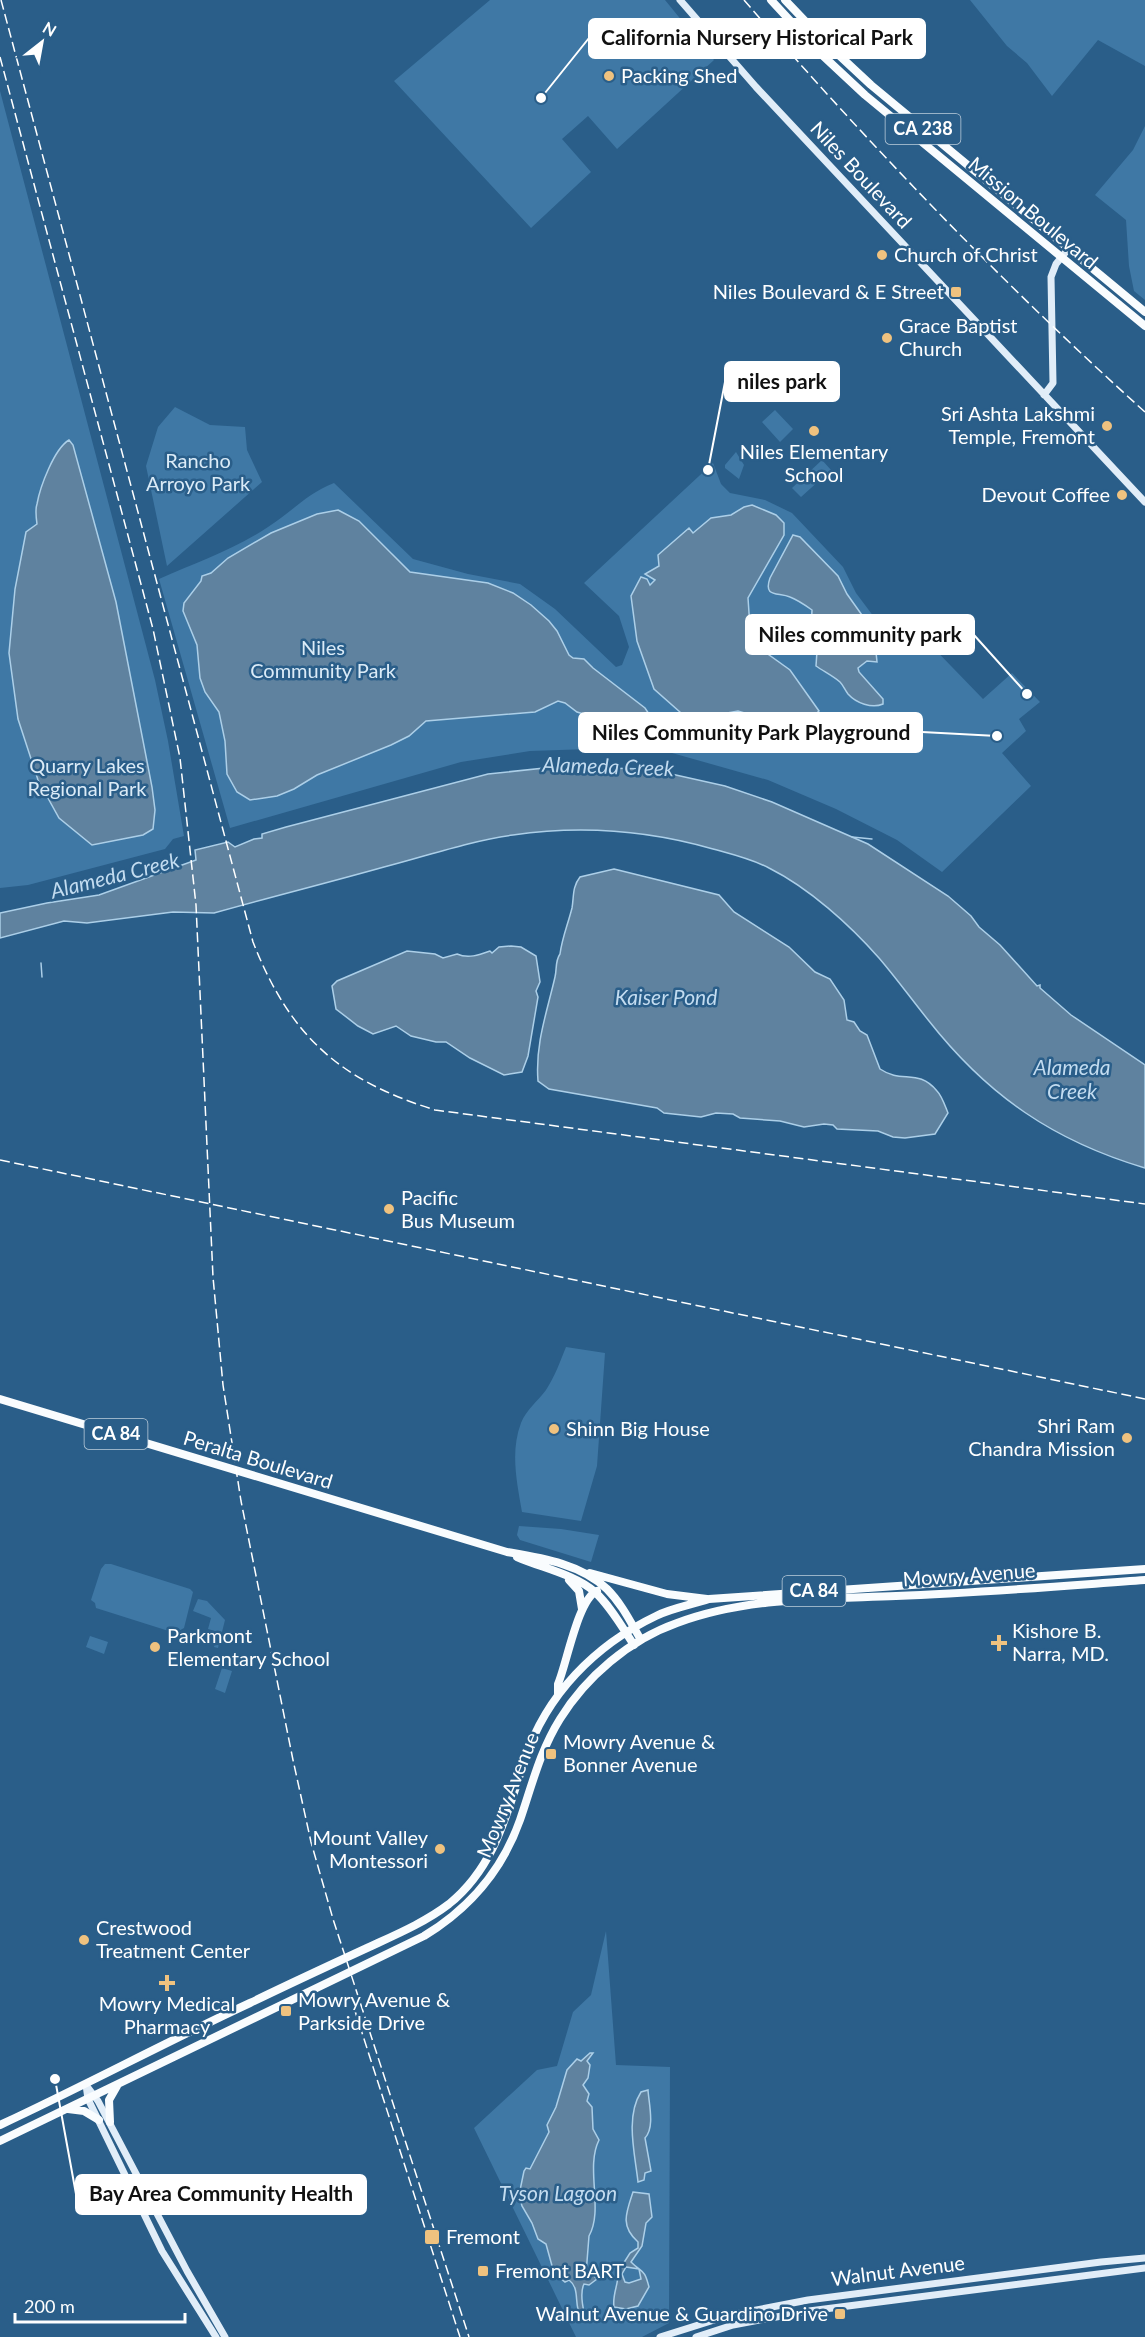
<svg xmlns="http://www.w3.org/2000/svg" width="1145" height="2337" font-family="Lato,sans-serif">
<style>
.green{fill:#3f78a5}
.water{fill:#5f829f;stroke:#accfe8;stroke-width:1.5;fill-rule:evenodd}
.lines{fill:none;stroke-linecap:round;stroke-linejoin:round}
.stream{stroke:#accfe8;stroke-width:1.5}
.secondary{stroke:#e1edf8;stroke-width:7}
.primary{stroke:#f9fcfe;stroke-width:8}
.rail{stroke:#fff;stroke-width:1.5;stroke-dasharray:10 4.5;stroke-linecap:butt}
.poi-dot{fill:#efc27f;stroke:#2a5e89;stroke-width:2}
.labels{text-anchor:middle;stroke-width:5;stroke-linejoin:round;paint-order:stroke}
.shield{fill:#2a5e89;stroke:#bfcfdc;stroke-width:1.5}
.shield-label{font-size:18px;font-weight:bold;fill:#fff}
.poi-label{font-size:20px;fill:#fff;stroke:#2a5e89;text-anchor:start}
.street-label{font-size:20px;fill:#fff;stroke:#2a5e89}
.park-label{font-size:20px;fill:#dbebf7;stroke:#2a5e89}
.water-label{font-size:21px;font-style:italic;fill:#c3dcf0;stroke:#2a5e89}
.leader{fill:none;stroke:#fff;stroke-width:2}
.callout-dot{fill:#fff;stroke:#2a5e89;stroke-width:2}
.callout{fill:#fff;stroke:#fff;stroke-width:2}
.callout-label{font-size:21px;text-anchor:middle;font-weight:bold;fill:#111}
</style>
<rect width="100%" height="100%" fill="#2a5e89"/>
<!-- green -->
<path class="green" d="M490,0H665L714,60L617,149L588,116L562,139L591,172L531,228L394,81Z
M970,0H1145V66L1098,40L1052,96L1027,63L1007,46Z
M0,91L155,680L168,741L184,836L173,839L165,849L28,885L0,888Z
M1145,126V300L1134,291L1129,266L1126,220L1095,195L1133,150Z
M175,407L210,425L245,427L247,450L262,482L167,566L146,466L158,427Z
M775,410L793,429L780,442L762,422Z
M736,452L744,465L739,479L725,468V465Z
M822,460L831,470L801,497L792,488Z
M713,463L721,484L730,493L765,500L792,513L843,567L856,593L898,649L907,641L921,635L983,699L1012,673L1040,702L1019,719L1026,731L1002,753L1031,786L942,872L897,840L836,809L768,780L672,753L619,748L530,751L461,762L230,828L159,579C195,563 235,549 268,527C292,512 306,494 334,483L413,559L468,574L520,584L555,609L616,667L622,665L629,647L619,616L584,583Z
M566,1347L605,1353L597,1466L581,1521L522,1512C517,1483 510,1452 521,1423C526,1410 538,1401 546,1390C555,1376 560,1362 566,1347Z
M519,1526L561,1529L599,1535L591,1562L520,1540L517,1535Z
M105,1564H111L190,1589L193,1592L184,1628L175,1633L96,1608L95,1603L91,1600L101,1569Z
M198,1599L207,1601L225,1620L218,1648L214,1647L218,1632L208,1629L211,1618L193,1611Z
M90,1636L108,1642L104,1654L86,1647Z
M222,1668L232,1671L225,1693L215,1689Z
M606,1931L616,2065L670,2067L669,2323L642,2337H576L474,2128L537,2070L557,2066L573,2012L591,1995Z"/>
<!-- water -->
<path class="water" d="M69,440L73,445L116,602L152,787L155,810L153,829L143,835L92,845L59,818L38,780L18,719L9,653L15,589L26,532L37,524C36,517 35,510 37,504C40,487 54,449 69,440Z
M752,505L776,515L784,523V535L748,598L751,642L790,670L819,711L800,728L771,731L765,719L738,711L689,720L654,689L637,641L631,596L641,577L647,579L650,585L655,580L645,574L659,566L658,555L689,528L693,533L711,518L731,515L744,507Z
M338,510L359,521L410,572L488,583L513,593L531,605L549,621L557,631L569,655L573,658L584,659L593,668L645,708L653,720L642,732H626L604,720L577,712L565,703L558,701L535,712L426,721L409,736L391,745L317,775L294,789L277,796L250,800L237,792L227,774L225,741L219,712L205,692L200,678L197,645L183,611L184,603L201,581L202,576L211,573L228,558L271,533L317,514Z
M793,535L800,537L838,576L847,594L874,632L877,662L867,661L858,668L859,672L883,699V704C872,709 856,703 848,694C845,690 843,685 840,682C833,676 823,671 816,666L817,651L811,632L812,610C805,605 798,600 790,597C778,592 763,598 770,578Z
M554,767L649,769L725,786L772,802L868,844L948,896L971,916L979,927L1000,945L1037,986L1040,985V988L1071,1015L1145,1065V1168C1054,1141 988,1096 929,1021C912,1000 897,979 879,958C850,925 809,888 769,868C752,859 731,854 713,849C647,830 581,825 513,835C469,841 427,856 384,867C327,883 271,897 214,913L173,912L87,923L64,921L0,938V913L47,903L99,895L196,860L195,850L228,842L235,847L254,839L262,838V834L286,827L488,774Z
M614,869L719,895L734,912L789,947L815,972L830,979L844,1000L847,1020L854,1022L860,1031L867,1035L880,1069C902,1084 918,1068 937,1091C942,1096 945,1106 948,1113L935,1134L905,1138L893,1137L878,1131L837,1129L833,1125L824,1124L804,1127L780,1121L740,1118L733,1114L716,1113L701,1117L664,1113L657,1108L549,1089L538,1081C535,1044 547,1012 555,977C557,969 555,961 560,954C562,938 568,924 572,908C574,897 572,887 580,877Z
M511,946L521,947L536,956L540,982L536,991L538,997L528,1056L522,1072L504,1075L470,1058L446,1042H436L411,1036L396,1026L373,1034L358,1026L336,1009L332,986L337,981L407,951L435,954L443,958L457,954C468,959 479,955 490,951L492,953L499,947Z
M590,2053H593L587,2061L590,2065L588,2078L583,2085L589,2094L587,2101L592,2107L593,2129L599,2140C585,2168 604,2209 589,2236L586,2274L591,2273L597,2279L589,2285L584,2284C580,2292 582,2303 584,2312L581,2317C573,2305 581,2289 569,2280L565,2282L554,2273L546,2244L538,2239L532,2223L522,2206L519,2195L524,2171L526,2168L530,2169L549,2132L547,2125L556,2107L567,2070L577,2059L581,2061Z
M648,2090C649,2105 655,2127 645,2138L651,2171L645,2173L644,2180L638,2182C635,2154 625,2117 641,2092Z
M633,2192L649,2194L652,2217L646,2223L642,2246L631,2262C643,2274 644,2268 649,2287L638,2306L626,2309L614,2307C612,2294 619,2284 618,2272L630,2253L638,2248V2242C620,2226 626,2213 633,2192ZM626,2267L639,2269L641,2279L629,2283L625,2282L622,2274Z"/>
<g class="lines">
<!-- stream -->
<path class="stream" d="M852,837L872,839
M41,963L42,977"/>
<!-- secondary -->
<path class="secondary" d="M680,0L756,87L1145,502
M1044,395L1053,383L1051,277L1056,264L1069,248
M86,2085L98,2101L187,2271L225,2337
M86,2085L88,2099L162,2251L216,2337
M660,2337L730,2315L808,2300L1101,2262L1145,2258
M696,2337L733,2325L809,2311L1145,2268"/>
<!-- primary -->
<path class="primary" d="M771,0L820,53L865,95L1145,326
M785,0L827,44L871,85L1145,312
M0,1399L507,1552C542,1558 581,1564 607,1589C622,1604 631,1623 641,1640
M517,1557C542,1568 574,1574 595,1592C611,1607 622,1627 634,1645
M590,1573L667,1594L707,1599
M569,1580L579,1591L582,1609
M558,1694V1684C567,1663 578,1599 597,1591
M68,2109L84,2111L99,2120
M110,2122L109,2100L117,2086
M0,2125C84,2086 166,2042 250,2003C289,1984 328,1966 367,1948C395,1935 424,1923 449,1904C495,1867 507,1813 525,1759C546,1695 595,1645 656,1616C672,1608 691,1605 709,1599L1145,1569
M0,2141L424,1936C470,1908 502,1871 520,1820C532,1785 540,1751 560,1719C586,1677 629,1640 677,1623C746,1597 824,1599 896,1596C979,1593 1062,1586 1145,1580"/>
<!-- rail -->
<path class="rail" d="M1,0L253,942C290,1036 339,1080 435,1110L1145,1204
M744,0C869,145 1003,284 1145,412
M0,57L153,629L180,758L196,905L213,1277L223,1385L241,1501L293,1760L311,1842L333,1919L469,2337
M0,1160L1145,1399
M355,2011L460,2337"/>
</g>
<!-- markers -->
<g class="poi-dot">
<circle cx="609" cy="76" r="6"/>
<circle cx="882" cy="255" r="6"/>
<rect x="950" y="286" width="12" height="12" rx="3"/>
<circle cx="887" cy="338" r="6"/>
<circle cx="1107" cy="426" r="6"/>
<circle cx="814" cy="431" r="6"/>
<circle cx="1122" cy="495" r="6"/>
<circle cx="389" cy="1209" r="6"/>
<circle cx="554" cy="1429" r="6"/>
<circle cx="1127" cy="1438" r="6"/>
<path d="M996 1634h6v6h6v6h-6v6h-6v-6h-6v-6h6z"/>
<circle cx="155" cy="1647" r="6"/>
<rect x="545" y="1748" width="12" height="12" rx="3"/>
<circle cx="440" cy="1849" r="6"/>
<circle cx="84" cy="1940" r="6"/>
<path d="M164 1974h6v6h6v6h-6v6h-6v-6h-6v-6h6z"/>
<rect x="280" y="2005" width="12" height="12" rx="3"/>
<rect x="424" y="2229" width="16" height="16" rx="3"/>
<rect x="477" y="2265" width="12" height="12" rx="3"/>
<rect x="834" y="2308" width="12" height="12" rx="3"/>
</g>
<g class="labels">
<!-- shield labels -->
<g class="shield">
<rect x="885.5" y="114" width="75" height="30" rx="4.5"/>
<rect x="84.5" y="1419" width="63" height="30" rx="4.5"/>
<rect x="782.5" y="1576" width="63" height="30" rx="4.5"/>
</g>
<g class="shield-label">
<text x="923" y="135">CA 238</text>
<text x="116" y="1440">CA 84</text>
<text x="814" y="1597">CA 84</text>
</g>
<!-- poi labels -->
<g class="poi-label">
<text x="621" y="83">Packing Shed</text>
<text x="894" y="262">Church of Christ</text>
<text x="944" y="299" text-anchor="end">Niles Boulevard &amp; E Street</text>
<text x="899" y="333">Grace Baptist<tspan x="899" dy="23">Church</tspan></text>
<text x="1095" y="421" text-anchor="end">Sri Ashta Lakshmi<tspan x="1095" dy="23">Temple, Fremont</tspan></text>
<text x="814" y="459" text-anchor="middle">Niles Elementary<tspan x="814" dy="23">School</tspan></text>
<text x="1110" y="502" text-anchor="end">Devout Coffee</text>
<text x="401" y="1205">Pacific<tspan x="401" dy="23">Bus Museum</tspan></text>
<text x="1115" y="1433" text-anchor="end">Shri Ram<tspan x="1115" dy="23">Chandra Mission</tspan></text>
<text x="566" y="1436">Shinn Big House</text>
<text x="1012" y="1638">Kishore B.<tspan x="1012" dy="23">Narra, MD.</tspan></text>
<text x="167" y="1643">Parkmont<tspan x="167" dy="23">Elementary School</tspan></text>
<text x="563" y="1749">Mowry Avenue &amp;<tspan x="563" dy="23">Bonner Avenue</tspan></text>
<text x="428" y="1845" text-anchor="end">Mount Valley<tspan x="428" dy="23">Montessori</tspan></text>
<text x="96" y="1935">Crestwood<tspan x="96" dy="23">Treatment Center</tspan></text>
<text x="298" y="2007">Mowry Avenue &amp;<tspan x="298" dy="23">Parkside Drive</tspan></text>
<text x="167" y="2011" text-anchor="middle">Mowry Medical<tspan x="167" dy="23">Pharmacy</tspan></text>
<text x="446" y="2244">Fremont</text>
<text x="495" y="2278">Fremont BART</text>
<text x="828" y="2321" text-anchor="end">Walnut Avenue &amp; Guardino Drive</text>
</g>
<!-- street labels -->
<g class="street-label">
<text transform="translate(861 175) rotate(47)" y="7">Niles Boulevard</text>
<text transform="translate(1033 213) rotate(40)" y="7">Mission Boulevard</text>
<text transform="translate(258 1460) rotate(17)" y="7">Peralta Boulevard</text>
<text transform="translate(969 1575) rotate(-4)" y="7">Mowry Avenue</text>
<text transform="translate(508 1795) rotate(-68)" y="7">Mowry Avenue</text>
<text transform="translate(898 2271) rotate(-7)" y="7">Walnut Avenue</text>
</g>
<!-- park labels -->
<g class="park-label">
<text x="198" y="468">Rancho<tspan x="198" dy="23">Arroyo Park</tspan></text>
<text x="323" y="655">Niles<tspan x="323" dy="23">Community Park</tspan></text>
<text x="87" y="773">Quarry Lakes<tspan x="87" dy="23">Regional Park</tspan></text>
</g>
<!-- water labels -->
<g class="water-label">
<text transform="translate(608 767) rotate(2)" y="7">Alameda Creek</text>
<text transform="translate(115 876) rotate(-14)" y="7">Alameda Creek</text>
<text x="666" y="1005">Kaiser Pond</text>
<text x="1072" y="1075">Alameda<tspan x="1072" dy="24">Creek</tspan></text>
<text x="558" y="2201">Tyson Lagoon</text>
</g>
</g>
<!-- callouts -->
<path class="leader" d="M541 98L589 38M708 470L725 382M1027 694L974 635M997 736L922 732M55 2079L76 2194"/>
<g class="callout-dot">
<circle cx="541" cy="98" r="6"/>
<circle cx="708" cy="470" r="6"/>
<circle cx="1027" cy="694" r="6"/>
<circle cx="997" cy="736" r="6"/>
<circle cx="55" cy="2079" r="6"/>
</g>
<g class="callout">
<rect x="589" y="19" width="336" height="39" rx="6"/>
<rect x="725" y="362" width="114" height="39" rx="6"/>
<rect x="746" y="615" width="228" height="39" rx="6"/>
<rect x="579" y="713" width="343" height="39" rx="6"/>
<rect x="76" y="2175" width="290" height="39" rx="6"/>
</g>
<g class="callout-label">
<text x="757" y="45">California Nursery Historical Park</text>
<text x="782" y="389">niles park</text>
<text x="860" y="642">Niles community park</text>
<text x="751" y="740">Niles Community Park Playground</text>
<text x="221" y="2201">Bay Area Community Health</text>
</g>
<!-- north arrow -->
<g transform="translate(42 42) rotate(31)" stroke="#2a5e89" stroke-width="4.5" paint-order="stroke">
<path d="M0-4.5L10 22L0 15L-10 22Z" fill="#ffffff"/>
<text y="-9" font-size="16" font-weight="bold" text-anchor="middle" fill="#ffffff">N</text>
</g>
<!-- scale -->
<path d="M15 2313v9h170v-9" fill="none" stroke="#ffffff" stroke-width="3"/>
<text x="24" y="2313" font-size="18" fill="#ffffff" stroke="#2a5e89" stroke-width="4.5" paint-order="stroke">200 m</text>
</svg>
